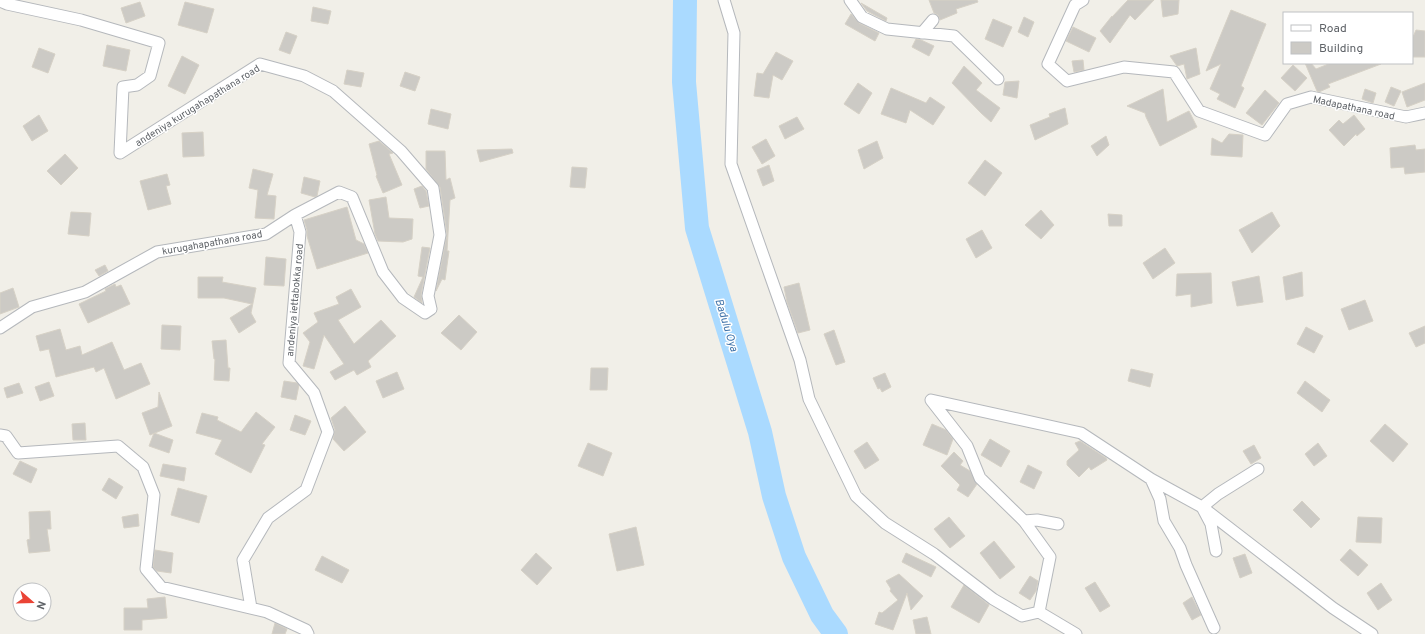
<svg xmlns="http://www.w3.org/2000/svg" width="1425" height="634" font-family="Overpass,sans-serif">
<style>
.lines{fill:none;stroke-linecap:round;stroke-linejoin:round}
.river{stroke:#aadaff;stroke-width:24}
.building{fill:#cccac5;stroke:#d6d1c6}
.minor-casing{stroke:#b5b8bc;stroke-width:13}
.minor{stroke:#fff;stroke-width:11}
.labels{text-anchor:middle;stroke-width:3;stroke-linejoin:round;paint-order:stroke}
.street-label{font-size:10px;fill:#5f6368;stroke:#fff}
.water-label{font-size:11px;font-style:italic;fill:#4174aa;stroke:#fff}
</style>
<rect width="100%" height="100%" fill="#f1efe8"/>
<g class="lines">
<!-- river -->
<path class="river" d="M685,0L684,82L697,228L760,432L774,496L794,557L822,615L836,634"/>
</g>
<!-- building -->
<path class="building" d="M929,0H977L978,2L956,9L957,13L940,20L938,15L934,13Z
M1128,0H1154L1135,20L1130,15L1110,43L1100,31L1112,16V17Z
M1161,0H1179L1178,14L1163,17Z
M140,2L145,16L126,23L121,8Z
M185,2L214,9L207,33L178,25Z
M861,3L887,18L886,21L867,11Z
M313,7L331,11L328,24L311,21Z
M1231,10L1266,24L1241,86L1244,88L1235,108L1217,99L1220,94L1210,89L1221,64L1206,71Z
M851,14L859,23L879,33L875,41L845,24Z
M1024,17L1034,22L1028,37L1018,32Z
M993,19L1012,27L1003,47L985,39Z
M1073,27L1096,38L1089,52L1066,41Z
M1416,30L1425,31V57H1412L1413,37Z
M286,32L297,36L290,54L279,50Z
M916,39L921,40L934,46L929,56L912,47Z
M107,45L130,50L126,71L103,66Z
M39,48L55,54L48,73L32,67Z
M1196,48L1200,74L1187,79L1184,64L1177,66L1170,56Z
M776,52L793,61L782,80L773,75L769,98L754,96L757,73L763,74Z
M182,56L199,65L185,94L168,86Z
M1083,60L1084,70L1074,72L1072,61Z
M1305,63H1311L1316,69L1331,63L1381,64L1328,84L1330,87L1319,92L1317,91Z
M1293,65L1307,78L1295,91L1281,78Z
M964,66L982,83L976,90L1000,108L991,122L981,113L952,83Z
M347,70L364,73L361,87L344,84Z
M405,72L420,77L415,91L400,86Z
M1019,81L1017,98L1003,95L1005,82Z
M858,83L872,93L859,114L844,104Z
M1425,83V100L1407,107L1402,92Z
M1391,87L1401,91L1394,106L1385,102Z
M891,88L926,103L930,97L945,107L933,125L910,110L906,123L881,114Z
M1163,89L1167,122L1189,111L1197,127L1160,146L1146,117L1145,113L1127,106Z
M1365,89L1376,93L1373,103L1362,99Z
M1265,90L1279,103L1262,125L1246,113Z
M1065,108L1068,124L1035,140L1030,125L1050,117L1049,114Z
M431,109L451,114L448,129L428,124Z
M39,115L48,131L32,141L23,126Z
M1354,115L1365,129L1357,136L1356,134L1344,146L1329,130L1339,120L1343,124Z
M797,117L804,129L785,139L779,126Z
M203,132L204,156L183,157L182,133Z
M1229,134L1243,135L1242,157L1211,155L1212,138L1222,143Z
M1106,136L1109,145L1097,156L1091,146Z
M766,139L775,156L762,164L752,147Z
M379,141L393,153L389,154L402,185L383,193L376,176L377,175L369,144Z
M877,141L883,158L864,169L858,150Z
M1415,145L1416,150L1425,149V172L1405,174L1404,167L1391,168L1390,148Z
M512,149L513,153L480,162L477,150Z
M426,151H445L446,180L450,178L455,198L450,200L447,251H449L445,280L442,279L436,291L447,234L440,187L426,169Z
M65,154L78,168L61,185L47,171Z
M985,160L1002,173L985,196L968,183Z
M769,165L774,181L763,186L757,170Z
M572,167L587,168L585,188L570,187Z
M253,169L273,174L267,195L276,196L274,219L255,218L258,190L249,188Z
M167,174L170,185L166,186L171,204L148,210L140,181Z
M304,177L320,181L317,196L315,197L301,193Z
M422,186L426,191L429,206L420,208L414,189Z
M386,197L389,218L413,219L412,239L403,242L378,241L375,234L369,200Z
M347,207L356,240L364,244L368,253L317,269L307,236V230L304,220Z
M1041,210L1054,225L1041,239L1025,225Z
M71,212L91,213L89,236L68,234Z
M1272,212L1280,226L1252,253L1239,230Z
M1108,214L1122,215V226H1109Z
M982,230L992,248L976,258L966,239Z
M422,247L430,248L421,295L422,303L414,297L423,277L418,276Z
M1165,248L1175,263L1153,279L1143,263Z
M266,257L286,259L284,286L264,285Z
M105,265L108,271L99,276L95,270Z
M1302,272L1303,296L1286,300L1283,277Z
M1211,273L1212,303L1191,307V294L1176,296L1177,274Z
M1259,276L1263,302L1237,306L1232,282Z
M198,277H223L222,282L256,288L251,313L256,322L239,333L230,318L252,304L224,298H198Z
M799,283L810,330L798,333L787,302L784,287Z
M115,284L116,287L121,285L130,304L88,323L79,304L106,291L105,289Z
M13,288L19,307L0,314V293Z
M351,289L361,307L338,320L354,344L381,320L396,336L368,361L371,367L357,375L354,370L335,380L330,372L344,364L324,335L314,369L303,366L310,342L303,333L318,322L314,313L339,304L336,297Z
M1365,300L1373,321L1349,330L1341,309Z
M459,315L477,332L461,350L441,333Z
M162,325L181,326L180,350L161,349Z
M1425,326V343L1416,347L1409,333Z
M1306,327L1323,336L1314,353L1297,344Z
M60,329L66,350L80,346L82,355L112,342L124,370L141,363L150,384L116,399L104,368L96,372L94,367L56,377L49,349L40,351L36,336Z
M834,330L845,362L836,365L824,334Z
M226,340L228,368H230L229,381L214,380L215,359H214L212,341Z
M591,368H608L607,390H590Z
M1131,369L1153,374L1150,387L1128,381Z
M397,372L404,389L383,398L376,381Z
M885,373L891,387L882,392L880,388L878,389L873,378Z
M284,381L297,383L299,385L296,400L281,397Z
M1305,381L1330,400L1322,412L1297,393Z
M49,382L54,396L40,401L35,387Z
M19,383L23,393L7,398L4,388Z
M159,392L172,426L150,435L142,413L158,407Z
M345,406L366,432L344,451L333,439L335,430L331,418Z
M256,412L275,427L262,444L265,445L251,473L215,454L222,440L196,433L202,413L218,417L217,420L241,432Z
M295,415L311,421L305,435L290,430Z
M85,423L86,440H73L72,424Z
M932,424L946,430L953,439L947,455L923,445Z
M1385,424L1408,444L1393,462L1370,441Z
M154,433L173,440L169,453L149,446Z
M990,439L1010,451L1001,467L981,455Z
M1080,441L1106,458L1107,460L1091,470L1089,467L1079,477L1067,465V461L1079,450L1075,443Z
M867,442L879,460L865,469L854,451Z
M588,443L612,453L603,476L578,466Z
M1318,443L1327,456L1314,466L1305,454Z
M1254,445L1261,458L1251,464L1243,451Z
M954,452L963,461L960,465L970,471L977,484L968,497L957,490L960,485L941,466Z
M20,461L37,469L31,483L13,474Z
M163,464L186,468L184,481L160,476Z
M1028,465L1042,472L1034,489L1020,482Z
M109,478L123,487L116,499L102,490Z
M178,488L207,496L199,523L171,515Z
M1302,501L1320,519L1311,528L1293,510Z
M50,511L51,529H47L50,551L29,553L27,540L30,539L29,512Z
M138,514L139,526L124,528L122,517Z
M949,517L965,536L950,548L934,529Z
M1358,517L1382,518L1381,543L1356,542Z
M636,527L644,565L617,571L609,534Z
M994,541L1015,567L1000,579L980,553Z
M1350,549L1368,565L1358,576L1340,560Z
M155,550L173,553L171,573L157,571L153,567Z
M536,553L552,568L537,585L521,570Z
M906,553L936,567L931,577L902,562Z
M1245,554L1252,573L1240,578L1233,558Z
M322,556L349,570L342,583L315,570Z
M899,574L923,596L911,610L907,593L893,630L875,624L879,612L882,613L898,600L890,591L891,589L886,581Z
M1030,576L1038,581L1036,591L1030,600L1019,593Z
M1095,582L1110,606L1100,612L1085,588Z
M1381,583L1392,600L1378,610L1367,593Z
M964,585L989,605L979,623L951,607Z
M165,597L167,618L142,620V630H124V608H148L147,599Z
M1192,597L1201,615L1192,620L1183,603Z
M927,617L931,634H916L913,620Z
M275,623L287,629L285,634H272Z"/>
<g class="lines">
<!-- minor casing -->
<g class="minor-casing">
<path id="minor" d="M724,0L734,33L731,164L800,360L809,399L856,496L885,523L934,554L993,599L1022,616L1039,612L1050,557L1024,521L980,478L967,446L931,400L1081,433L1151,479L1202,507L1333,608L1372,634
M850,0L862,17L887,29L954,36L998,79
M1083,0L1075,5L1048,64L1067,81L1124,67L1174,72L1199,111L1265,135L1287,104L1311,97L1406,117L1425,113
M0,1L7,4L81,20L159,43L150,76L137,85L123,87L120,153L260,64L304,76L333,91L401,151L433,188L440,235L428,296L431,309L425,313L403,298L383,272L352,197L339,192L295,215L266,234L157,252L85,292L32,307L0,328
M922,33L933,20
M0,435L6,436L18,453L118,446L143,467L154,495L146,569L161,587L267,612L306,630L308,634
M1151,479L1160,499L1164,521L1180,548L1186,565L1214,628
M1024,521L1037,520L1058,524
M1216,551L1211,524L1202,507L1218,494L1258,469
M251,608L243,560L268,518L306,490L328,432L314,393L289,363L300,232L295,215
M1039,612L1076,634"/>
</g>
<!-- minor -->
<use href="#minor" class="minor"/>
</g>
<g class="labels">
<!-- street labels -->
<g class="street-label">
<text transform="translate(197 105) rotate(-32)" y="4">andeniya kurugahapathana road</text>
<text transform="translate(1354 107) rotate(12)" y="4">Madapathana road</text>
<text transform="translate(212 242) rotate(-10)" y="4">kurugahapathana road</text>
<text transform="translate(294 300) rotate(-85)" y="4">andeniya iettabokka road</text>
</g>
<!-- water labels -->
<g class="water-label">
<text transform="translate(727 325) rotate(73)" y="4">Badulu Oya</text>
</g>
</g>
<!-- legend -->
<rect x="1283" y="12" width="130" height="52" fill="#ffffff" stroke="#bfc1c3"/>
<rect x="1291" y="25" width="20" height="6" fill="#ffffff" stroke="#bfc1c3"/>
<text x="1319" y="32" font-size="12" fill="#5f6368">Road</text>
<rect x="1291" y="42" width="20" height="12" fill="#cccac5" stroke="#bfc1c3"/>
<text x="1319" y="52" font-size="12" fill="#5f6368">Building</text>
<!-- north arrow -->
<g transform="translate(32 602) rotate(110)"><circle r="19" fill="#ffffff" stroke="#bfc1c3"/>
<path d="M0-3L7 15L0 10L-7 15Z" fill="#ea4335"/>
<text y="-6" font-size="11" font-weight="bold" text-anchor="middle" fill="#5f6368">N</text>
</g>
</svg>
